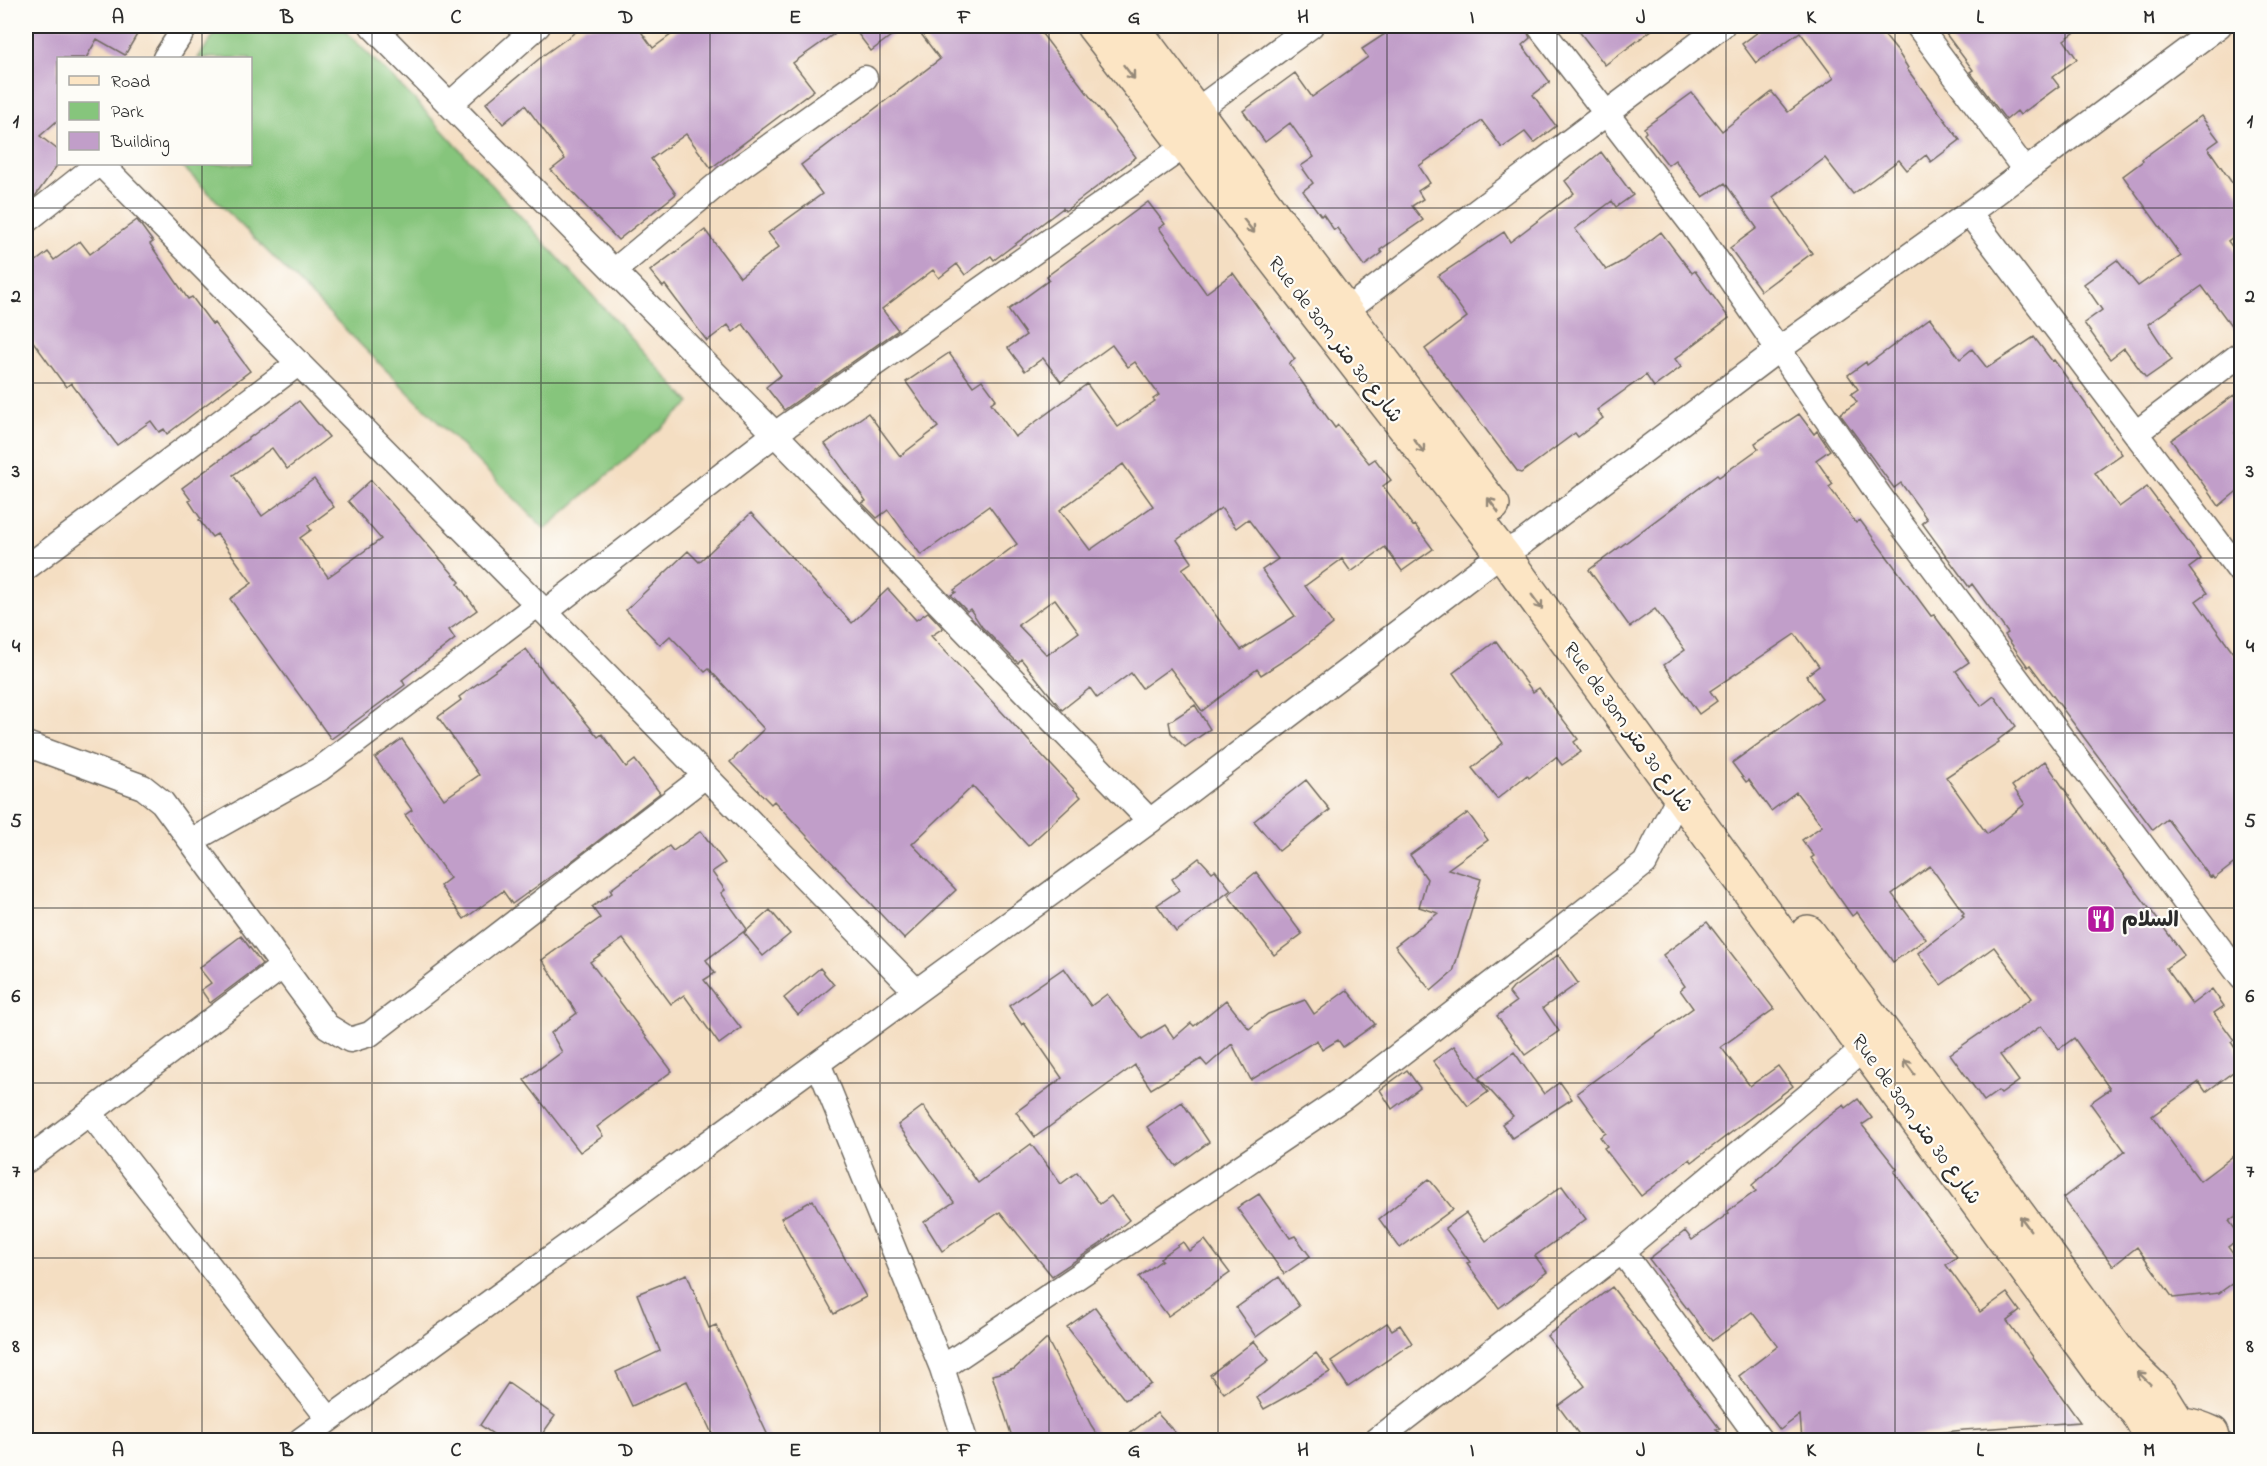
<svg xmlns="http://www.w3.org/2000/svg" width="2267" height="1466" font-family="'Indie Flower','Playpen Sans Arabic',sans-serif">
<style>
.green{fill:#86c57c;stroke:#587854;stroke-width:1.5}
.building{fill:#c19ec9;fill-rule:evenodd}
.lines{fill:none;stroke-linecap:round;stroke-linejoin:round}
.street-casing{stroke:#716a60;stroke-width:27}
.secondary-casing{stroke:#716a60;stroke-width:36}
.street{stroke:#fff;stroke-width:24}
.secondary{stroke:#fce5c4;stroke-width:33}
.oneway{stroke:#948878}
.grid{fill:none;stroke:#2b2b2b;stroke-width:1.5;stroke-opacity:0.55}
.labels{text-anchor:middle;stroke-width:4.5;stroke-linejoin:round;paint-order:stroke}
.street-label{font-size:21px;fill:#2b2b2b;stroke:#fdfcf7}
.poi-label{font-size:21px;font-weight:bold;fill:#2b2b2b;stroke:#fdfcf7;text-anchor:start}
.neatline{fill:none;stroke:#2b2b2b;stroke-width:2}
.grid-label{font-size:20px;text-anchor:middle;font-weight:bold;fill:#2b2b2b}
</style>
<rect width="100%" height="100%" fill="#fdfcf7"/>
<filter id="ink" filterUnits="userSpaceOnUse"><feTurbulence type="fractalNoise" baseFrequency=".0167" numOctaves="2"/><feDisplacementMap in="SourceGraphic" scale="12" xChannelSelector="R" yChannelSelector="G"/><feConvolveMatrix kernelMatrix="1 2 1 2 8 2 1 2 1" color-interpolation-filters="sRGB"/></filter>
<filter id="wash" filterUnits="userSpaceOnUse"><feTurbulence type="fractalNoise" baseFrequency=".008" numOctaves="4" result="noise"/><feDisplacementMap in="SourceGraphic" scale="24" xChannelSelector="R" yChannelSelector="G"/><feGaussianBlur stdDeviation="1.35" result="paint"/><feColorMatrix in="noise" values="0 0 0 0 0 0 0 0 0 0 0 0 0 0 0 0 0 1.4 0 .05"/><feComposite in="paint" operator="in"/></filter>
<g filter="url(#wash)">
<rect width="100%" height="100%" fill="#f4dec2"/>
<!-- green -->
<path class="green" d="M220,26H340L415,100L690,403L545,529L180,164H250V58H198Z"/>
<g id="blocks">
<!-- building -->
<path class="building" d="M26,26H142L125,55L97,39L86,58H58V120L40,136L58,150V164L36,195L26,203Z
M584,26H637L653,48L683,26H845L793,63L814,90L711,168L686,134L651,159L676,194L618,240L551,170L565,159L525,105L503,124L486,103L545,54Z
M852,26H904L871,51Z
M915,26H1036L1136,157L1065,211L1063,208L994,260L991,256L965,275L957,264L939,278L933,270L882,309L898,330L784,410L766,387L781,375L743,324L733,332L728,325L707,341L665,285L663,287L650,271L705,230L740,277L779,247L768,233L822,194L801,165L940,59Z
M1397,26H1525L1530,38L1522,45L1550,82L1533,95L1556,126L1534,143L1525,132L1502,148L1482,121L1419,166L1430,183L1418,191L1423,199L1412,206L1423,220L1380,250L1382,253L1364,266L1337,228L1334,230L1323,214L1321,216L1303,191L1313,183L1301,166L1314,157L1290,123L1265,142L1243,111L1295,73L1312,97L1368,57L1362,49Z
M1575,26H1657L1605,65Z
M1766,26H1877L1898,52L1908,68L1907,69L1960,140L1931,162L1926,155L1907,170L1899,160L1853,194L1825,158L1773,197L1812,253L1761,291L1730,248L1757,228L1725,183L1703,197L1675,160L1668,165L1644,134L1646,132L1644,128L1692,93L1722,131L1772,92L1788,112L1834,78L1800,32L1756,63L1742,44Z
M1940,26H2084L2064,40L2077,59L2052,77L2059,86L2020,115L2017,111L2006,120L1970,72L1973,70Z
M2201,116L2219,140L2208,148L2241,196V231L2228,241L2241,259V339L2202,286L2148,324L2172,360L2146,378L2124,348L2110,359L2084,323L2102,310L2084,284L2117,260L2138,286L2181,256L2123,176L2143,161L2142,159Z
M1601,152L1633,195L1616,207L1612,201L1575,229L1606,270L1623,261L1661,232L1692,273L1695,271L1729,318L1675,359L1681,367L1654,387L1646,375L1597,410L1603,418L1578,437L1575,433L1521,473L1518,472L1425,349L1467,317L1438,276L1504,232L1510,242L1574,193L1565,181Z
M1148,202L1165,224L1159,228L1206,293L1233,273L1295,359L1289,364L1335,428L1338,425L1369,463L1375,459L1391,480L1383,486L1413,526L1415,525L1433,549L1402,571L1385,547L1351,572L1342,559L1305,586L1333,624L1297,652L1261,675L1257,669L1202,711L1170,668L1142,688L1131,673L1097,698L1090,688L1062,710L1021,659L1018,663L982,627L970,609L967,611L951,595L956,592L954,590L1017,544L989,506L921,555L888,510L877,518L862,503L866,501L825,444L868,413L900,456L938,427L906,382L949,353L973,386L982,380L996,399L991,403L1015,437L1087,384L1118,427L1155,401L1153,399L1159,395L1135,362L1128,367L1112,345L1061,382L1043,358L1025,371L1008,348L1026,335L1008,310L1049,280L1047,276ZM1123,464L1153,506L1090,550L1060,510ZM1221,508L1236,528L1248,519L1278,559L1262,570L1295,616L1241,650L1182,569L1192,562L1177,540ZM1055,599L1079,632L1047,655L1018,625Z
M137,220L153,242L150,244L188,299L192,297L212,324L214,323L250,371L167,434L164,429L159,432L151,421L117,445L71,383L66,387L26,332V269L48,252L54,260L80,241L90,254Z
M1930,318L1960,359L1972,349L1987,368L2034,337L2052,361L2054,360L2122,454L2095,473L2119,507L2147,487L2201,559L2189,568L2207,593L2196,601L2241,664V858L2214,879L2212,876L2210,877L2167,819L2153,830L2030,665L2028,667L2005,635L2008,633L1972,584L1969,587L1922,523L1927,519L1901,483L1894,488L1840,414L1857,402L1851,394L1858,389L1848,375L1866,362L1867,365Z
M2234,395L2241,406V428L2235,433L2241,442V488L2219,506L2171,440Z
M299,401L329,437L287,469L272,448L233,475L262,516L314,479L334,507L308,526L311,530L300,538L328,577L381,539L348,501L371,480L460,582L458,584L477,610L449,630L455,639L402,680L405,685L331,739L230,599L252,583L217,534L212,537L199,520L201,519L189,501L191,500L182,488Z
M1799,414L1814,434L1817,431L1830,450L1816,460L1833,484L1829,487L1856,523L1860,520L1931,616L1934,615L1969,662L1956,671L1981,706L1994,696L2016,726L1998,740L1999,742L1946,777L1987,834L2025,804L2012,786L2045,761L2111,857L2184,955L2166,968L2192,1004L2212,989L2224,1006L2214,1013L2234,1040L2231,1042L2241,1057V1066L2206,1092L2199,1082L2152,1116L2200,1181L2241,1150V1212L2229,1221L2241,1237L2228,1247L2241,1265V1271L2240,1278L2219,1293L2173,1298L2137,1247L2113,1266L2063,1198L2125,1151L2090,1103L2110,1089L2074,1038L2059,1049L2041,1026L2000,1055L2019,1081L2001,1094L1998,1091L1984,1101L1950,1054L2032,998L1994,947L1941,985L1918,953L1964,917L1962,915L1964,913L1930,866L1892,894L1926,939L1893,962L1857,912L1852,916L1811,858L1814,856L1802,840L1822,826L1796,792L1771,811L1749,780L1746,782L1732,763L1822,698L1806,676L1819,666L1795,634L1710,691L1717,701L1699,714L1664,665L1685,650L1655,609L1630,627L1589,570L1717,475L1719,477L1758,449L1755,443Z
M751,513L852,623L888,589L916,620L928,612L943,628L931,636L1081,797L1028,846L973,786L912,844L956,890L904,939L774,801L771,804L730,762L764,729L709,669L705,672L670,636L660,645L626,610L688,551L699,562Z
M1496,641L1533,692L1539,688L1578,739L1574,742L1581,752L1562,765L1556,757L1529,778L1527,775L1497,799L1472,768L1503,743L1453,673Z
M526,649L550,681L551,680L598,737L602,734L626,767L635,760L660,793L568,864L512,904L503,891L464,919L440,886L450,878L405,815L412,810L375,758L402,739L444,799L479,775L438,717L461,700L459,697Z
M1195,705L1210,729L1185,747L1171,733L1169,722Z
M1306,780L1330,810L1279,851L1254,821Z
M1468,813L1488,840L1448,869L1481,879L1453,972L1431,991L1395,946L1438,913L1419,907L1427,879L1410,855Z
M701,831L725,863L712,872L725,890L721,893L747,929L706,960L715,973L704,980L741,1028L719,1044L684,995L671,1004L623,939L590,962L672,1071L597,1127L603,1136L580,1152L524,1080L562,1052L551,1033L577,1013L542,960L600,918L592,907L612,893L610,890L669,846L673,851Z
M1199,858L1212,872L1215,870L1231,890L1176,932L1157,905L1179,890L1172,879Z
M1256,872L1302,934L1274,955L1228,895Z
M770,910L790,934L763,956L744,933Z
M1707,922L1774,1009L1721,1047L1750,1086L1778,1066L1793,1086L1692,1162L1690,1159L1641,1196L1604,1148L1607,1146L1600,1137L1606,1133L1577,1093L1693,1008L1680,990L1685,986L1663,955Z
M241,936L262,964L210,1003L201,990L211,983L199,968Z
M1558,955L1578,983L1543,1008L1559,1031L1525,1055L1497,1016L1516,1002L1509,993L1513,988Z
M820,968L834,985L798,1015L784,998Z
M1064,968L1091,1006L1107,994L1142,1039L1165,1025L1174,1038L1191,1023L1194,1026L1226,1000L1249,1029L1268,1014L1305,1000L1314,1014L1347,990L1375,1024L1343,1047L1338,1040L1322,1050L1317,1040L1251,1080L1232,1044L1207,1066L1201,1059L1151,1089L1135,1065L1035,1137L1016,1112L1062,1078L1024,1023L1022,1025L1009,1006Z
M1454,1046L1488,1092L1468,1106L1433,1061Z
M1514,1052L1544,1094L1560,1082L1572,1099L1512,1138L1502,1124L1513,1116L1479,1078Z
M1407,1070L1420,1088L1392,1109L1380,1090Z
M1858,1099L1872,1118L1862,1125L1897,1169L1894,1172L1957,1257L1946,1265L1980,1312L2007,1293L2020,1311L2007,1321L2080,1422L1964,1430L1891,1438L1892,1440H1802L1800,1415L1780,1430L1739,1376L1778,1346L1752,1312L1712,1341L1649,1259L1685,1231L1692,1240L1729,1213L1728,1211L1756,1191L1752,1185L1824,1120L1844,1105L1846,1108Z
M1182,1102L1209,1142L1176,1166L1147,1127Z
M923,1106L978,1183L1031,1144L1061,1184L1077,1172L1100,1204L1111,1196L1129,1220L1099,1245L1052,1276L1000,1212L942,1251L924,1222L954,1202L898,1125Z
M1429,1179L1453,1209L1400,1248L1379,1219Z
M1562,1186L1586,1219L1535,1256L1547,1272L1499,1308L1467,1263L1470,1262L1445,1228L1466,1213L1486,1241Z
M1259,1194L1290,1238L1295,1236L1310,1256L1284,1274L1237,1208Z
M813,1200L866,1297L834,1314L781,1218Z
M1205,1240L1230,1273L1168,1316L1139,1277L1162,1260L1160,1258L1183,1242L1189,1251Z
M687,1274L709,1328L716,1325L770,1440H715L687,1381L632,1406L616,1372L660,1351L637,1294Z
M1279,1277L1299,1306L1256,1337L1236,1308Z
M1612,1287L1720,1429H1716L1724,1440H1583L1558,1406L1585,1386L1547,1336Z
M1095,1307L1151,1384L1125,1400L1067,1327Z
M1387,1323L1392,1330L1400,1325L1412,1343L1348,1387L1331,1361Z
M1047,1339L1091,1425L1101,1440H1013L992,1375L1014,1369Z
M1254,1341L1269,1360L1224,1393L1210,1375Z
M1316,1353L1330,1372L1264,1409L1257,1398Z
M508,1383L555,1416L538,1440H502L480,1425Z
M1157,1413L1182,1440H1121Z"/>
</g>
</g>
<g filter="url(#ink)">
<use href="#blocks" fill-opacity="0" stroke="#716a60" stroke-width="1.5"/>
<g class="lines">
<!-- street casing -->
<g class="street-casing">
<path id="street" d="M372,26L775,434L1150,821
M1539,26L1694,227L1879,495L2242,978
M1918,26L2025,170
M165,58L186,26
M450,104L538,26
M1197,110L1311,26
M101,164L545,612L916,991
M1969,213L2242,574
M26,221L98,164
M614,271L726,177L865,78
M1345,311L1722,26
M2136,433L2242,353
M26,568L299,363
M545,612L775,434L1186,145
M26,744L143,787L162,802L327,1026L350,1040L370,1034L705,776
M191,841L320,769L537,605
M818,1063L942,1368L965,1440
M90,1113L329,1419
M26,1161L283,966
M1622,1251L1760,1440
M942,1368L1343,1098L1526,957L1645,863L1679,796
M301,1440L1150,821L1502,553L1522,543L1779,349L1969,213L2219,26
M1377,1440L1622,1251L1865,1048"/>
</g>
<!-- secondary casing -->
<g class="secondary-casing">
<path id="secondary" d="M1093,26L1502,553L2109,1383L2137,1412L2152,1438
M1132,26L1345,311L1493,505
M1808,932L1954,1126L2124,1359L2161,1395L2179,1424
M2161,1431C2178,1419 2194,1425 2212,1433L2214,1440"/>
</g>
<!-- street -->
<use href="#street" class="street"/>
<!-- secondary -->
<use href="#secondary" class="secondary"/>
</g>
<!-- one-way arrows -->
<defs><path id="oneway-shaft" d="M-6 0H5M1.5-3L5.5 0L1.5 3" fill="none" stroke-width="1.6" stroke-linecap="round" stroke-linejoin="round" transform="scale(1.5)"/></defs>
<g class="oneway">
<use href="#oneway-shaft" transform="translate(1129 72) rotate(52)"/>
<use href="#oneway-shaft" transform="translate(1249 226) rotate(52)"/>
<use href="#oneway-shaft" transform="translate(1419 446) rotate(52)"/>
<use href="#oneway-shaft" transform="translate(1493 505) rotate(-127)"/>
<use href="#oneway-shaft" transform="translate(1537 602) rotate(54)"/>
<use href="#oneway-shaft" transform="translate(1909 1067) rotate(-127)"/>
<use href="#oneway-shaft" transform="translate(2025 1223) rotate(-126)"/>
<use href="#oneway-shaft" transform="translate(2144 1378) rotate(-136)"/>
</g>
</g>
<!-- grid -->
<path class="grid" d="M202,26V58M372,26V1440M541,26V1440M710,26V1440M880,26V1440M1049,26V1440M1218,26V1440M1387,26V1440M1557,26V1440M1726,26V1440M1895,26V1440M2065,26V1440M202,164V1440M26,208H2242M26,383H2242M26,558H2242M26,733H2242M26,908H2242M26,1083H2242M26,1258H2242"/>
<!-- icons -->
<defs>
<g id="restaurant-square" transform="scale(1.5)"><rect x="-9" y="-9" width="18" height="18" rx="4" fill="#b5179e" stroke="#fdfcf7"/><path d="M-5-6h1v4h1v-4h1v4h1v-4h1v5L-1.5 .5V6h-2V.5L-5-1ZM5-6V6H3V1.5H1.5Q1.5-4 5-6Z" fill="#fff"/></g>
</defs>
<g fill-rule="evenodd">
<use href="#restaurant-square" x="2101" y="919"/>
</g>
<g class="labels">
<!-- street labels -->
<g class="street-label">
<text transform="translate(1336 339) rotate(52)" y="7">Rue de 30m شارع 30 متر</text>
<text transform="translate(1629 727) rotate(54)" y="7">Rue de 30m شارع 30 متر</text>
<text transform="translate(1917 1119) rotate(54)" y="7">Rue de 30m شارع 30 متر</text>
</g>
<!-- poi labels -->
<g class="poi-label">
<text x="2122" y="926">السلام</text>
</g>
</g>
<!-- margin -->
<rect width="2267" height="1466" fill="none" stroke="#fdfcf7" stroke-width="66"/>
<!-- legend -->
<rect x="57" y="57" width="195" height="108" fill="#fdfcf7" stroke="#a9a8a5" stroke-width="1.5"/>
<rect x="69" y="76" width="30" height="9" fill="#fce5c4" stroke="#a9a8a5" stroke-width="1.5"/>
<text x="111" y="87" font-size="18" fill="#2b2b2b">Road</text>
<rect x="69" y="102" width="30" height="18" fill="#86c57c" stroke="#a9a8a5" stroke-width="1.5"/>
<text x="111" y="117" font-size="18" fill="#2b2b2b">Park</text>
<rect x="69" y="132" width="30" height="18" fill="#c19ec9" stroke="#a9a8a5" stroke-width="1.5"/>
<text x="111" y="147" font-size="18" fill="#2b2b2b">Building</text>
<rect x="33" y="33" width="2201" height="1400" class="neatline"/>
<g class="grid-label">
<text x="118" y="23">A</text>
<text x="287" y="23">B</text>
<text x="456" y="23">C</text>
<text x="626" y="23">D</text>
<text x="795" y="23">E</text>
<text x="964" y="23">F</text>
<text x="1134" y="23">G</text>
<text x="1303" y="23">H</text>
<text x="1472" y="23">I</text>
<text x="1641" y="23">J</text>
<text x="1811" y="23">K</text>
<text x="1980" y="23">L</text>
<text x="2149" y="23">M</text>
<text x="16" y="127">1</text>
<text x="2250" y="127">1</text>
<text x="16" y="302">2</text>
<text x="2250" y="302">2</text>
<text x="16" y="477">3</text>
<text x="2250" y="477">3</text>
<text x="16" y="652">4</text>
<text x="2250" y="652">4</text>
<text x="16" y="827">5</text>
<text x="2250" y="827">5</text>
<text x="16" y="1002">6</text>
<text x="2250" y="1002">6</text>
<text x="16" y="1177">7</text>
<text x="2250" y="1177">7</text>
<text x="16" y="1352">8</text>
<text x="2250" y="1352">8</text>
<text x="118" y="1456">A</text>
<text x="287" y="1456">B</text>
<text x="456" y="1456">C</text>
<text x="626" y="1456">D</text>
<text x="795" y="1456">E</text>
<text x="964" y="1456">F</text>
<text x="1134" y="1456">G</text>
<text x="1303" y="1456">H</text>
<text x="1472" y="1456">I</text>
<text x="1641" y="1456">J</text>
<text x="1811" y="1456">K</text>
<text x="1980" y="1456">L</text>
<text x="2149" y="1456">M</text>
</g>
</svg>
